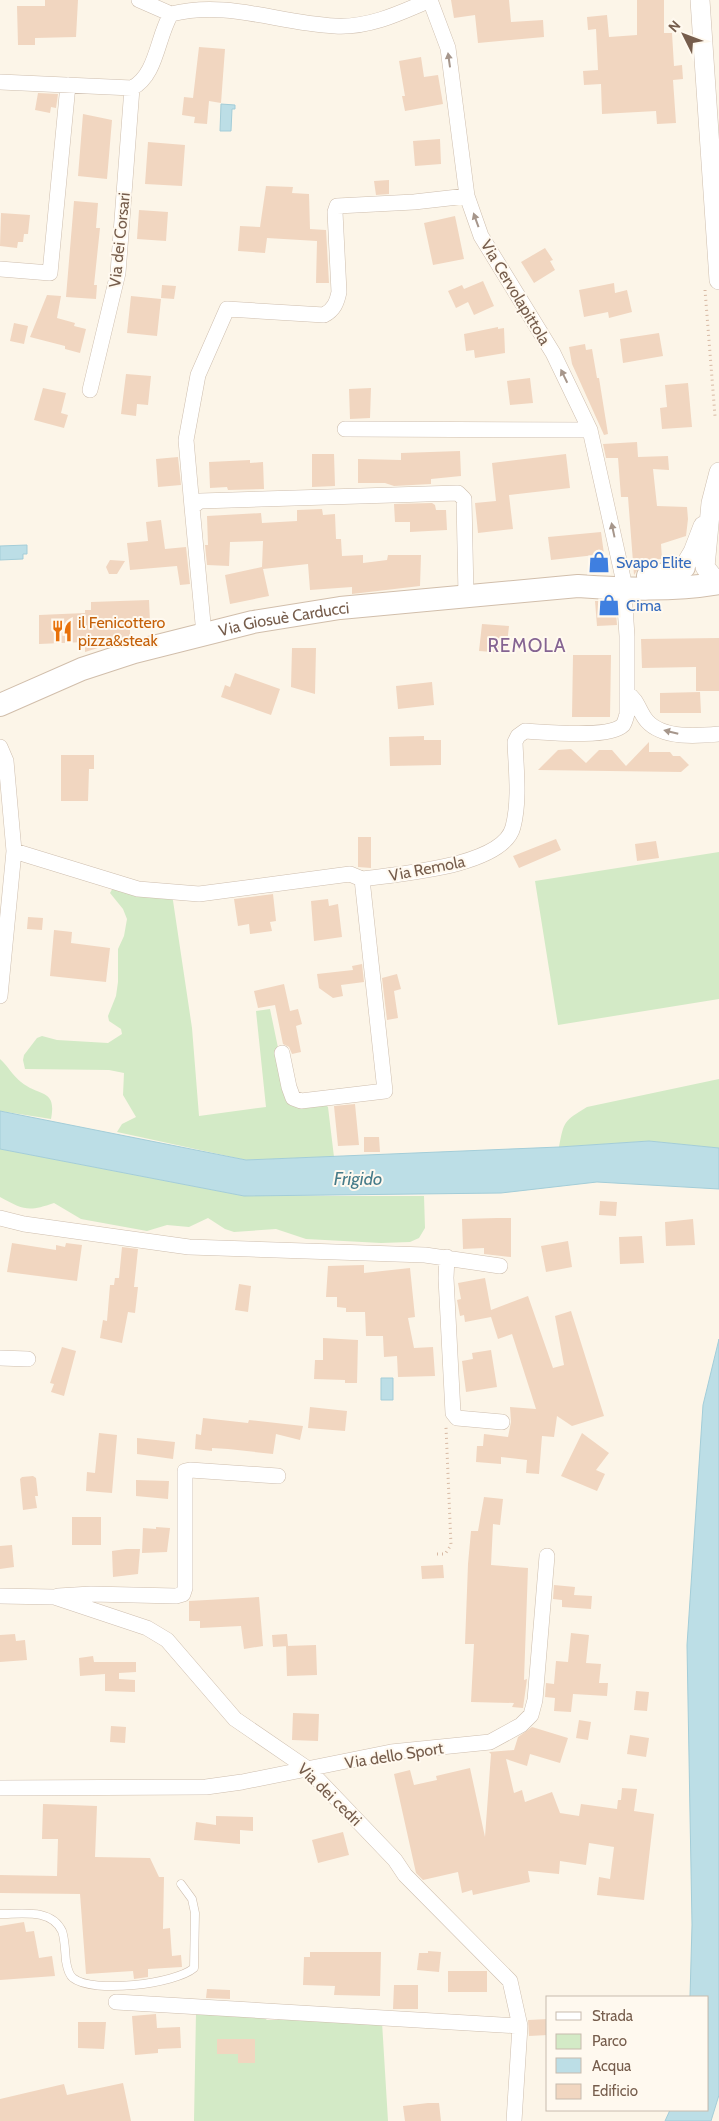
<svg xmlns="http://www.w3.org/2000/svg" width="719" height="2121" font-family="Cabin,sans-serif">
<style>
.green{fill:#d3eac6}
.water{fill:#bcdee6;stroke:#a3cdd8}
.building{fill:#f1d6c0}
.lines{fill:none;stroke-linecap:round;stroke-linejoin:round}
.service-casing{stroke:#cebeae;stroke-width:9}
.minor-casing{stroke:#cebeae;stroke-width:16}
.tertiary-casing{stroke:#cebeae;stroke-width:20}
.secondary-casing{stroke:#d1beab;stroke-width:24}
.path{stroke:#d7b9a3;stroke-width:3;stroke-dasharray:1 4;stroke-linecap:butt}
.service{stroke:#fff;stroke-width:8}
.minor{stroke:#fff;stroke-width:15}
.tertiary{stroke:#fff;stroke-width:19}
.secondary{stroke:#fff;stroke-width:22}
.oneway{fill:#a6968b}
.labels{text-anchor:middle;stroke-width:4;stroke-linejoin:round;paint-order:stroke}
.street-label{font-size:16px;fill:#765d4c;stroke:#fff9ef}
.shop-label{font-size:16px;fill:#366cbe;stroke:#fff9ef;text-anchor:start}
.food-label{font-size:16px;fill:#c56008;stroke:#fff9ef;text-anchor:start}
.water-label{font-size:18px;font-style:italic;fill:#467b89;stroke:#fff9ef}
.quarter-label{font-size:19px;letter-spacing:1px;fill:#856492;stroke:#fff9ef}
</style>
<rect width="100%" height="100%" fill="#fcf5e8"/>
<!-- green -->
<path class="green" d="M719,852V999L558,1025L535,881Z
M114,886L172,894L192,1028L199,1116L266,1107L256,1011L270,1009L289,1101L324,1103L328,1107L334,1157L246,1160L117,1132L122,1124L136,1117L123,1095L124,1073L109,1070L25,1069L23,1060L24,1055L37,1038L42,1036L57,1040L108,1043L122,1034L121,1029L109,1021L108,1016L116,996L118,982V949L124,936L127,919L123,909L110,893Z
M0,1059C8,1066 13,1076 21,1082C39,1097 57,1088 51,1119L0,1111Z
M719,1079V1148L649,1141L559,1147C564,1121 564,1121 587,1107Z
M0,1149L244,1196H424L425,1228L419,1238L410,1242L381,1243L306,1239L276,1229L234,1232L225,1229L208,1218L189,1227L167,1225L147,1231L81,1219L54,1203C28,1212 24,1210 0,1197Z
M196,2013L262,2016L267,2020H277L280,2017L382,2022L388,2121H194Z"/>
<!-- water -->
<path class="water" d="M221,104L235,105V109H232L231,131H220Z
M27,545V554H23V559L0,560V546Z
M0,1111L246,1160L559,1147L649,1141L719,1148V1189L597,1182L501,1193L244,1196L0,1149Z
M719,1339V2095L711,2121H665L670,2110H708V1997H690L692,1925L687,1645L703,1405Z
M381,1378H393V1400H381Z"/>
<!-- building -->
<path class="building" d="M45,0H78L76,37L35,38V45H18L17,6H45Z
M451,0H509L511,22L543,20L544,37L478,43L475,15L454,18Z
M637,0H664V33H672L674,66L682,65L683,79L673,80L676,123L657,124L656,111L602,114L601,84L584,85L583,71L598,70L596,29L588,30L587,17L607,15L609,37L637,35Z
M199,47L225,49L221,103L209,101L207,124L194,123L195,117L182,115L184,97L193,98Z
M421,57L424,77L438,75L443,104L405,111L402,96H405L399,61Z
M38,93L58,94L56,108L51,107L50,113L35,110Z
M83,114L112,120L107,179L78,176Z
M440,139L441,164L415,166L413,141Z
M148,142L185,145L182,186L145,184Z
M389,180V194L376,195L374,181Z
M266,186L293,187L292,193L309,194L310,229L326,230L329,283H316L317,241L267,238L265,253L238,251L240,226L260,227Z
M74,201L98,203L96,228H100L94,285H97L96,299L66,297Z
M139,210L168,212L166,241L137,239Z
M1,213L30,215L28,234H24L23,242H18L17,248L0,246Z
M455,216L464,259L433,265L424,223Z
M545,248L553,260L550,261L555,270L534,283L521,262Z
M483,281L494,306L474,315L468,302L456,308L448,291L462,285L464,289Z
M614,283L615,293L627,290L632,312L609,318L608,312L584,317L579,290Z
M162,285L176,286L174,299L161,298Z
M47,295L61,296L57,318L75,323L74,326L86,329L80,353L65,349V346L30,337Z
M131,296L161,299L157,336L127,333Z
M14,323L28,326L24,344L10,341Z
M498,327V329L504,328L505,353L475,358L474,350L466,351L464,334Z
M659,333L663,356L623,363L620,339Z
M585,344L586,350L592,349L597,378H599L608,434L604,435L572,364L569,347Z
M126,374L151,376L148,405L137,404L136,416L121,414Z
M530,378L533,403L510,405L507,381Z
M688,383L692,427L662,429L660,408L667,407L665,385Z
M43,388L66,393L61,413L68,415L64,428L34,420Z
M371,388L370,418L350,419L349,389Z
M637,442L638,457L668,456L669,470L653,469L657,506L687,507L688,519L686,536L661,544L662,559L644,560L645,564L640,566L634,575L628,497H621L618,458H606L603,444Z
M460,451L461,476L431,479V484L394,486L385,483H358V459L401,460V453Z
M312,454H334L335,486L312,487Z
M566,454L570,488L509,495L513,529L478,533L475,503L496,501L492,463Z
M178,457L181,485L158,487L156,459Z
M250,460V463L263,462L264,489L228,490L227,487L210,488L209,462Z
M432,503L435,505L436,510H446L447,530L410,532V522H395L394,504Z
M322,509L323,515L335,514L336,539H341L342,556L363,555V563L387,560L388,555H421L420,586L352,594V587L310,590L308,564L263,569L269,596L230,604L225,575L262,567L263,541L230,542L229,566L207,565L205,545H208L207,516L261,513L262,523L297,521V510Z
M161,520L165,549L186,547L190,584L180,585L177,566L130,570L127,543L148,541L146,522Z
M601,532L604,554L551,560L548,537Z
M110,560L125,561L117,574H109L106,567Z
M149,600L150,622H134V628H130V638L85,652V642L39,644V615L85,613V610H91V602Z
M595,601H615L617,625L597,626Z
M482,624L509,626L506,653L479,651Z
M719,638V691H696V667L642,668L641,639Z
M292,648H316L315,694L291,687Z
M573,655H611L610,717H572Z
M235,673L280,689L271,715L221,697L225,685L230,687Z
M432,682L434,705L398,709L396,686Z
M700,692L701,713H660V693Z
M424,736V740H441V765L390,766L389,737Z
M649,742V752H670L673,756H680L689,765L681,772L538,770L558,750L571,749L586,763L599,750H612L626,766Z
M61,755H94V769H89L88,801H61Z
M358,837H371V868L358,867Z
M556,839L561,850L519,868L513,856Z
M656,841L659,858L637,861L635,844Z
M273,894L276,921L270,922L272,931L250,934L249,924L238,926L234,899Z
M328,899L329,906L338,904L342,937L314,941L311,901Z
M28,917L43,918L42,930L27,929Z
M54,930L72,932L71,943L110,948L106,982L50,976Z
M362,964L364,982L341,985L343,996L333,998L319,988L317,974L353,970L352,966Z
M397,974L401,989L394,991L398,1018L387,1020L382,978Z
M284,984L290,1011L298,1009L302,1024L296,1026L301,1052L292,1054L289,1047L283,1044L275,1005L258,1008L254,991Z
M355,1104L359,1145L338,1146L334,1106Z
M364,1137H379L380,1152H364Z
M600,1201L617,1202L616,1216L599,1215Z
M497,1218H511V1257L484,1254V1248L463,1249L462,1219Z
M693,1219L695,1245L666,1246L665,1222Z
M642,1236L644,1263L620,1264L619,1237Z
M568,1241L572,1267L546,1272L541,1246Z
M12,1243L56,1250V1245L65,1247L66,1243L82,1245L77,1281L7,1272Z
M122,1247L138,1249L134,1287H138L135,1313L128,1312L122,1343L100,1338L103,1320L107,1321L110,1285H114L115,1278H119Z
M364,1265V1273L410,1268L415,1317L408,1318L414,1348L433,1347L435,1376L398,1377L397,1356L384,1357L383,1336H366L365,1312H346V1308L337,1307V1297H326L328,1266Z
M485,1278L491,1310L528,1296L553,1368L564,1365L555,1316L571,1311L604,1416L572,1426L557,1416L554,1437L542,1436L539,1474L526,1473L527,1460L501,1457V1464L476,1462L477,1446H483L484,1434L508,1437L511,1422L510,1407L536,1409L512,1334L498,1339L491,1317L465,1322L464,1315L460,1316L457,1300L461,1299L458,1283Z
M239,1284L251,1286L248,1312L235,1310Z
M323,1338L358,1340L357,1383H345V1380L314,1379L315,1360H323Z
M62,1347L76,1351L64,1396L51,1392L54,1384L50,1383Z
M491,1350L497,1387L466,1392L462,1361L473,1359L472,1353Z
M310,1407L347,1411L345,1431L308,1428Z
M203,1418L248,1423L249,1420L303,1426L300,1440L276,1434L273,1454L228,1449L212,1448V1451L195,1449L196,1434L201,1435Z
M99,1433L117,1435L112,1493L86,1491L87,1472L95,1473Z
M582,1433L609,1453L596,1470L605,1474L597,1491L561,1476Z
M137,1438L175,1442L173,1459L137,1454Z
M33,1476L36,1478L38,1496H35L37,1508L23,1510L20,1479L22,1477Z
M136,1480L169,1481L168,1499L136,1496Z
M484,1497L503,1499L500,1525L493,1524L491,1565L528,1568L524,1680L527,1679L523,1708L512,1707L514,1703L471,1702L474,1644H465L468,1564L471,1531H478Z
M72,1517H101V1545H72Z
M156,1527L170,1528L167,1552L142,1553L143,1528L156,1529Z
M12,1545L14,1567L0,1569V1546Z
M126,1549H140L138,1574L113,1577L112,1551Z
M443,1565L444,1578L422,1579L421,1566Z
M554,1585L575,1587L574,1595L592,1596L591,1609L562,1607V1600L553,1599Z
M259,1597L263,1646L244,1649L241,1626L200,1628V1621H189V1601Z
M571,1633L589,1635L586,1663L601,1664L599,1683H608L607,1696L573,1694L571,1712L554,1711L555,1698L545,1697L546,1683L554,1684L556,1661L568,1662Z
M15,1634L16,1641L25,1640L27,1660L0,1662V1635Z
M287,1634L288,1646L273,1647L272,1635Z
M316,1645L317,1675L287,1676L286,1646Z
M93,1656L94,1662H136V1672L119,1673V1679L135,1680V1692L105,1691V1674L80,1676L79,1658Z
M636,1691L649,1692L647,1711L634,1710Z
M293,1713L319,1714L318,1741L292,1740Z
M579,1720L591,1722L588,1740L576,1738Z
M111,1726L126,1727L125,1743L110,1742Z
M532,1727L568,1738L560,1763L530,1754L527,1766L506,1759L514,1793L522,1790L525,1802L552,1792L560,1813L579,1816L581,1804L617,1809L618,1800H621L622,1788L637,1789L634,1811L654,1814L644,1900L597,1895L599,1877L610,1879L614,1847L589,1843L586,1865L560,1861L559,1874L528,1871L530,1882L473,1895L472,1890L462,1893L458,1872L423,1880L416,1873L394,1774L410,1770L414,1785L437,1780L436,1776L470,1768L485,1837L491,1754L489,1752L514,1750L518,1737Z
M630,1735L649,1738L646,1757L627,1754Z
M43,1804L97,1806L95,1857L150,1858L159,1877H164L163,1929L170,1928L172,1956L181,1955L182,1967L148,1969V1977L134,1979L133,1971L86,1974L80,1894L0,1893V1875L57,1876L58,1839H42Z
M216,1816L253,1817V1831L240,1830V1844L194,1840L196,1822L216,1825Z
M343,1832L349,1855L318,1863L312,1840Z
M24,1922L26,1932L34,1931L39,1958L52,1956L55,1976L0,1980V1926Z
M428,1951L441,1952L439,1972L417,1970L419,1953H428Z
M310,1952H381L380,1996L334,1995L335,1986L303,1985L304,1957H310Z
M448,1971H487V1992H448Z
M394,1985H418V2009H393Z
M207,1989L230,1990V1999L206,1998Z
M156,2014L157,2028L180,2027L181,2048L158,2049V2053L135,2055L132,2016Z
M548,2019V2035L529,2036L528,2020Z
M78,2022H106L104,2049L78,2048Z
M217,2039H255V2063H238V2054H217Z
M123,2083L131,2121H0V2099L64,2084L67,2095Z
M428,2103H439L441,2121H405L403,2106Z"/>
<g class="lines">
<!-- service casing -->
<g class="service-casing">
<path id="service" d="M0,1914C21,1914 51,1908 62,1931C65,1939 65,1952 66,1961C67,1967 69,1975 73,1978C93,1994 175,1984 194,1968L195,1913L192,1899L181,1884"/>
</g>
<!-- minor casing -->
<g class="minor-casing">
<path id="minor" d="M139,0L171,14
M0,82L132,88C157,75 157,37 171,14C228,0 277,23 335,26C369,28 400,13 430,0
M0,269L50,273L68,85
M90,390L118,273L132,88
M345,429L590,430
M192,507L186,440L198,375L227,309L324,315C334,310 337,302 339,292L335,212L337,206L414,202L467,196
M204,634L192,507L200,501L458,493L464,499L466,595
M627,693C638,700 639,712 647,721C663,739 698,736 719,734
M0,747L6,761L14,851L0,996
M14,851L138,889L199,894L350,874L362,879
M282,1053L289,1087L293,1098L301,1101L385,1091L362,879C396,874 503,867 513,827C520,800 516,769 515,742L518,736L525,731C544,732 609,739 623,725C625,722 626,718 627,714V636L623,578L590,430L553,353L481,236L467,196L448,48L430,0
M0,1218L24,1224L189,1247L425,1255L500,1266
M447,1257L446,1278L453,1413L457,1418L502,1422
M0,1358L28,1359
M0,1596L54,1597L147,1628L167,1640L235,1719L308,1769L395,1860L405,1875L510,1981L520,2026L514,2121
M58,1596L91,1594L176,1596L183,1594L185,1588V1471L190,1470L278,1476
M0,1788L206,1787L242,1782L391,1752L490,1742L521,1725L531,1715L535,1700L547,1556
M116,2002L520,2026"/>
</g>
<!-- tertiary casing -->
<g class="tertiary-casing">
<path id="tertiary" d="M700,0L719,280
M684,567L693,552L703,526
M713,577L705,567L711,503L719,472"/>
</g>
<!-- secondary casing -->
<g class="secondary-casing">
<g id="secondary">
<path d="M648,576L670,574L684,567"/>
<path id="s1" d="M0,705L82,669L134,652L253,622L340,608L578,586C623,589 674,591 719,583"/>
</g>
</g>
<!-- path -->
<path class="path" d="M705,290L715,416
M437,1554H445L451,1545L446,1427"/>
<!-- service -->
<use href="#service" class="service"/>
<!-- minor -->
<use href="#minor" class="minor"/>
<!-- tertiary -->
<use href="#tertiary" class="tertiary"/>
<!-- secondary -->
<use href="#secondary" class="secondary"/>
</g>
<!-- one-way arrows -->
<defs><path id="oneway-solid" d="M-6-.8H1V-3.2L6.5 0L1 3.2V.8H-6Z" transform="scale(1.25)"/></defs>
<g class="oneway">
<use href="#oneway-solid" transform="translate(449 60) rotate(-98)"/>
<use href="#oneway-solid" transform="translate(476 220) rotate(-110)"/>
<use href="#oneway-solid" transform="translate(564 376) rotate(-116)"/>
<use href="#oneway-solid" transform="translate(613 530) rotate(-102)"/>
<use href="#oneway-solid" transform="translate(671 732) rotate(-166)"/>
</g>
<!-- icons -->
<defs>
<g id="shop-bare" transform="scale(1.725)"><path d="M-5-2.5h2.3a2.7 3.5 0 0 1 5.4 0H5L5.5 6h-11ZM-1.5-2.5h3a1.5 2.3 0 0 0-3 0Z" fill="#3f7fe0" stroke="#fff9ef" stroke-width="2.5" paint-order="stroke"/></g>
<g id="restaurant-bare" transform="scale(1.725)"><path d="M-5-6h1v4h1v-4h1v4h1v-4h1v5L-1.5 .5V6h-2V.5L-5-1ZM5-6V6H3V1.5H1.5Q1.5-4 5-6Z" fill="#e8710a" stroke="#fff9ef" stroke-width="2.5" paint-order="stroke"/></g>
</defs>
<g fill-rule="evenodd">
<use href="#shop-bare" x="599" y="562"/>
<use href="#shop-bare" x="609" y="605"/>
<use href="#restaurant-bare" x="62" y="631"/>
</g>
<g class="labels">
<!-- street labels -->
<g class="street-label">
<text transform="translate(119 240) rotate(-84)" y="6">Via dei Corsari</text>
<text transform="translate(516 292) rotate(59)" y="6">Via Cervolapittola</text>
<text dy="6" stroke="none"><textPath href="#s1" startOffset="298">Via Giosuè Carducci</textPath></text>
<text transform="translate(427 868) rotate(-11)" y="6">Via Remola</text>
<text transform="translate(394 1755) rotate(-9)" y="6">Via dello Sport</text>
<text transform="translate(330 1794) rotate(44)" y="6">Via dei cedri</text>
</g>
<!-- shop labels -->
<g class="shop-label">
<text x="616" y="568">Svapo Elite</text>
<text x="626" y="611">Cima</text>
</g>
<!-- food labels -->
<g class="food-label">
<text x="78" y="628">il Fenicottero<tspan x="78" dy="18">pizza&amp;steak</tspan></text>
</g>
<!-- water labels -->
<g class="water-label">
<text x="358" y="1185">Frigido</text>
</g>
<!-- quarter labels -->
<g class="quarter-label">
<text x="527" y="652">REMOLA</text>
</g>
</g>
<!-- legend -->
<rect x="546" y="1996" width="162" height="115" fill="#fff9ef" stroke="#c8bbae"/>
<rect x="556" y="2012" width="25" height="8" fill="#ffffff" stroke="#c8bbae"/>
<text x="592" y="2021" font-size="15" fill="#765d4c">Strada</text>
<rect x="556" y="2034" width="25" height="15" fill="#d3eac6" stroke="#c8bbae"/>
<text x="592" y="2046" font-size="15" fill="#765d4c">Parco</text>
<rect x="556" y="2058" width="25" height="15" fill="#bcdee6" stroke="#c8bbae"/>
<text x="592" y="2071" font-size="15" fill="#765d4c">Acqua</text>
<rect x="556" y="2084" width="25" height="15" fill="#f1d6c0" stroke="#c8bbae"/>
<text x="592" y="2096" font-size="15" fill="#765d4c">Edificio</text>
<!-- north arrow -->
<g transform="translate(684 35) rotate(312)" stroke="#fff9ef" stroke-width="4" paint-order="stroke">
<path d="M0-4L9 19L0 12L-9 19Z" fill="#765d4c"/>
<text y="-8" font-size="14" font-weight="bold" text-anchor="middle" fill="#765d4c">N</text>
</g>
</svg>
